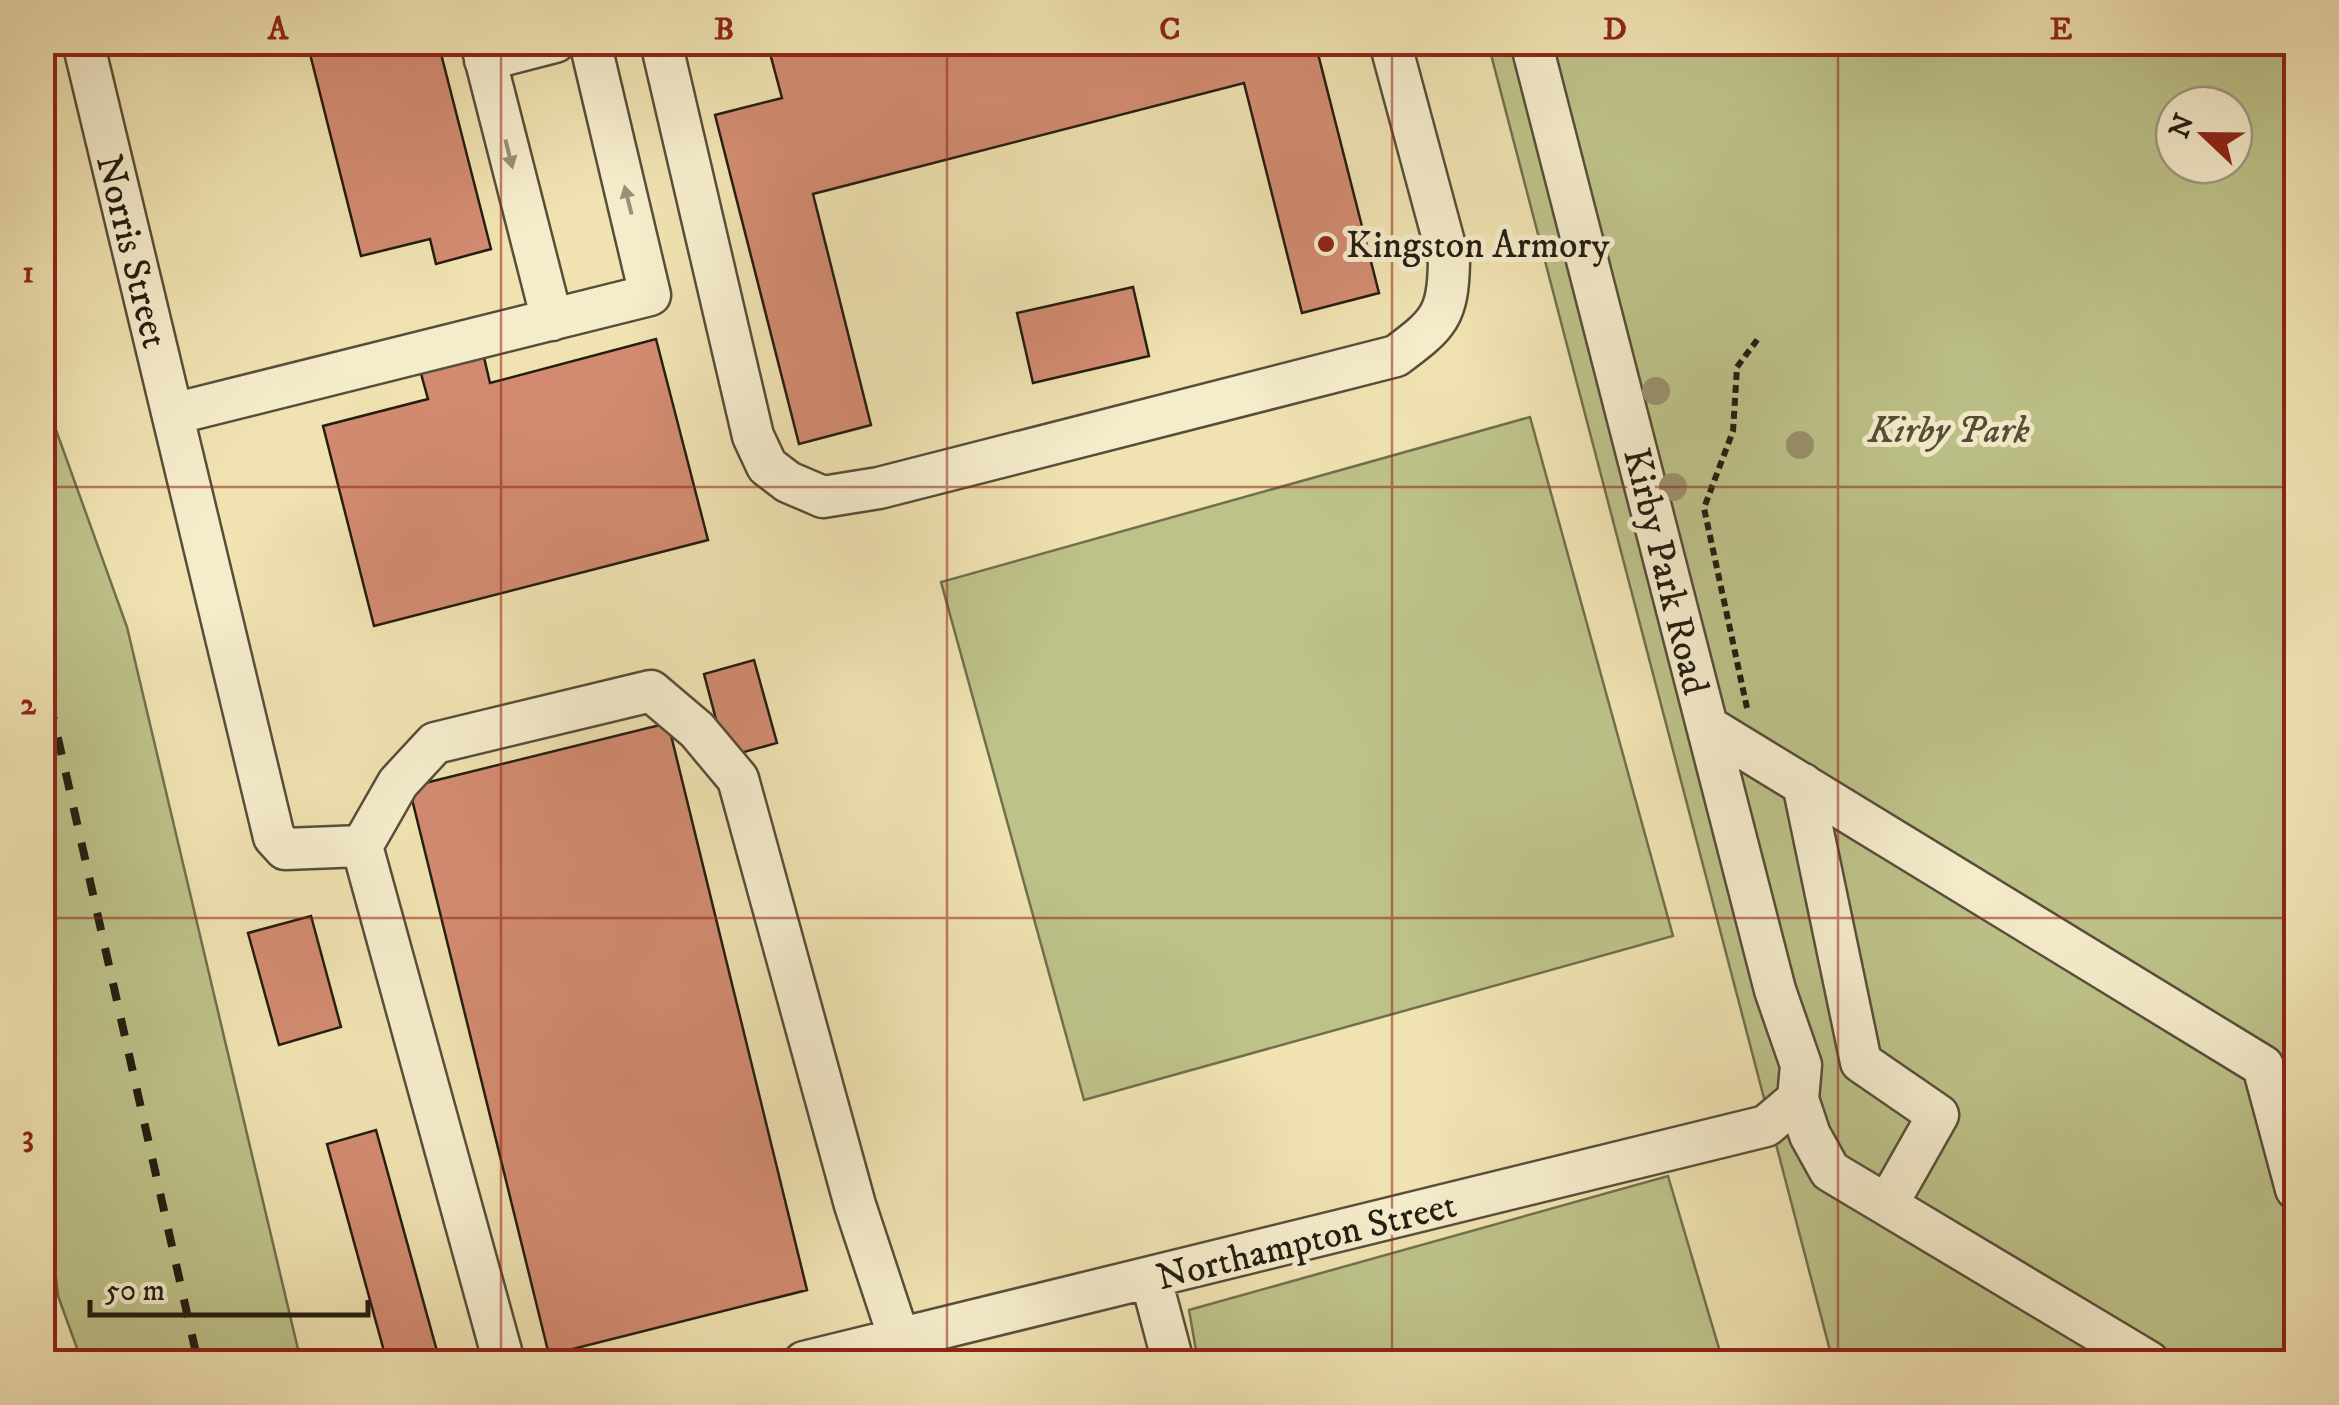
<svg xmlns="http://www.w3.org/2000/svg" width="2339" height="1405" font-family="'IM FELL DW Pica',serif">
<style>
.green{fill:#bdc289;stroke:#70704e;stroke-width:2.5;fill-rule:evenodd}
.building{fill:#d28b71;stroke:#241d12;stroke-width:2.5}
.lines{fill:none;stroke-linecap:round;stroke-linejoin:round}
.minor-casing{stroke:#574e3a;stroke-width:45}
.path{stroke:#241d12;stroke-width:6;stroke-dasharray:8 5;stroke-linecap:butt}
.minor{stroke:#f5eccc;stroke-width:40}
.rail{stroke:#241d12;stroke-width:8;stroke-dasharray:18 18;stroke-linecap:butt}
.tree{fill:#99916d}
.oneway{fill:#978f78}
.grid{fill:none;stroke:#8f2418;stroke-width:2.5;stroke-opacity:0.55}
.poi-dot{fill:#8f2418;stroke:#f5eccc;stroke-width:4}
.labels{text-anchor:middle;stroke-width:10;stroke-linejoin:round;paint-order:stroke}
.poi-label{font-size:38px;fill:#241d12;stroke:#f5eccc;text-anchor:start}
.street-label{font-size:38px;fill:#241d12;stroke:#f5eccc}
.park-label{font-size:38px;font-style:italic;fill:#524f36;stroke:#f5eccc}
.neatline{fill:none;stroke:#8f2418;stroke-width:4}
.grid-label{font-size:32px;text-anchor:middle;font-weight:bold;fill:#8f2418}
</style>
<rect width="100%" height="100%" fill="#f0e2b1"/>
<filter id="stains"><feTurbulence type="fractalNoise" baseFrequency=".002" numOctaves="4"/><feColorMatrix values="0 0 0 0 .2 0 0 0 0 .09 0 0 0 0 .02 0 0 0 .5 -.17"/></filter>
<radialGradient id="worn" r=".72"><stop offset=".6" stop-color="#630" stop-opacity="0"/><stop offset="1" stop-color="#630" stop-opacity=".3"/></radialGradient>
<!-- green -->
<path class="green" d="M1488,43H2296V1362H1833ZM2174,105H2234V165H2174Z
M42,391L127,627L301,1362H82L58,1296L42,1159Z
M1530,417L1673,936L1084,1100L941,582Z
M1668,1176L1723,1362H1198L1189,1310Z"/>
<!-- building -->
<path class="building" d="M307,42H438L491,249L436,264L430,239L361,256Z
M767,42H1315L1379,293L1302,313L1244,83L813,194L871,425L799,444L715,115L782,98Z
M1133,287L1149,356L1033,383L1017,313Z
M656,339L708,540L374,626L323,426L428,399L420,370L483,353L490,383Z
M754,660L777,743L726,757L704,674Z
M668,723L807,1290L549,1355L409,787Z
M311,916L341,1027L279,1045L248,933Z
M376,1130L440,1362H387L327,1144Z"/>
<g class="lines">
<!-- minor casing -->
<g class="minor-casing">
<path id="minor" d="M83,42L274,837L285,849L362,846
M481,42L552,320
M661,42L753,436L767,466L788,482L823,497L879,488L1396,356C1439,324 1448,316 1449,261L1390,42
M1531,42L1775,990L1801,1065L1798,1099L1810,1135L1830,1171L1887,1205
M485,60L555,42
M173,414L650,295L590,42
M1707,726L2263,1066L2296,1189
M1803,784L1861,1062L1938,1115L1887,1205L2149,1362
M1151,1279L1173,1362
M504,1362L362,846L398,783L435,743L651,691L697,730L738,779L855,1205L899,1338
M804,1362L1766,1126L1798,1099"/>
</g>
<!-- path -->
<path class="path" d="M1747,708L1704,508L1733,431L1737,367L1760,336"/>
<!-- minor -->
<use href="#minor" class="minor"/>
<!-- rail -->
<path class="rail" d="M42,667L198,1362"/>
</g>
<!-- trees -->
<g class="tree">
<circle cx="1656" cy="391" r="14"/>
<circle cx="1800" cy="445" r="14"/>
<circle cx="1673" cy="487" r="14"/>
</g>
<!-- one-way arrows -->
<defs><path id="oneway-solid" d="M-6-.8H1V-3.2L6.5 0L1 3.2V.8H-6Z" transform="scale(2.5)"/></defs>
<g class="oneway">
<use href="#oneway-solid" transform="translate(509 154) rotate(76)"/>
<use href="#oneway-solid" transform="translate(628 200) rotate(-104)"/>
</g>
<!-- grid -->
<path class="grid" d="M501,42V1362M947,42V1362M1392,42V1362M1838,42V1362M42,487H2296M42,918H2296"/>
<!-- markers -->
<circle class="poi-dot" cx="1326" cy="244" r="10"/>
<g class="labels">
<!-- poi labels -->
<g class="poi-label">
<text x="1346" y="257">Kingston Armory</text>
</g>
<!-- street labels -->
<g class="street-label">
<text transform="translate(133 251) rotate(76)" y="13">Norris Street</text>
<text transform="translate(1667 571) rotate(76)" y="13">Kirby Park Road</text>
<text transform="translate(1306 1240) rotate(-14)" y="13">Northampton Street</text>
</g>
<!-- park labels -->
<g class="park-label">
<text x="1949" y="442">Kirby Park</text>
</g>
</g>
<!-- margin -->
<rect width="2339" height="1405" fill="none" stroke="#f0e2b1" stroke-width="110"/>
<!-- north arrow -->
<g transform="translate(2204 135) rotate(292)"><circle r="48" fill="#f5eccc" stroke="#a19982" stroke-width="2.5"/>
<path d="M0-8L18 38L0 25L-18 38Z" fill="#8f2418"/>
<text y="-15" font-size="28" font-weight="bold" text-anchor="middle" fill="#241d12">N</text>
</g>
<!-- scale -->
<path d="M90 1300v15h278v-15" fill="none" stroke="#241d12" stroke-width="5"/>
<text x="105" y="1300" font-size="30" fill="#241d12" stroke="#f5eccc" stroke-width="8" paint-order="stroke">50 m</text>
<rect x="55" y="55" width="2229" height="1295" class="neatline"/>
<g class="grid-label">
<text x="278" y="39">A</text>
<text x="724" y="39">B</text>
<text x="1170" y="39">C</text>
<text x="1615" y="39">D</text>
<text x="2061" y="39">E</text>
<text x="28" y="282">1</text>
<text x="28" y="714">2</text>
<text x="28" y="1146">3</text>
</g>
<rect width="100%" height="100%" filter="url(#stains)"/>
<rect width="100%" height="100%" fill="url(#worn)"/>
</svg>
